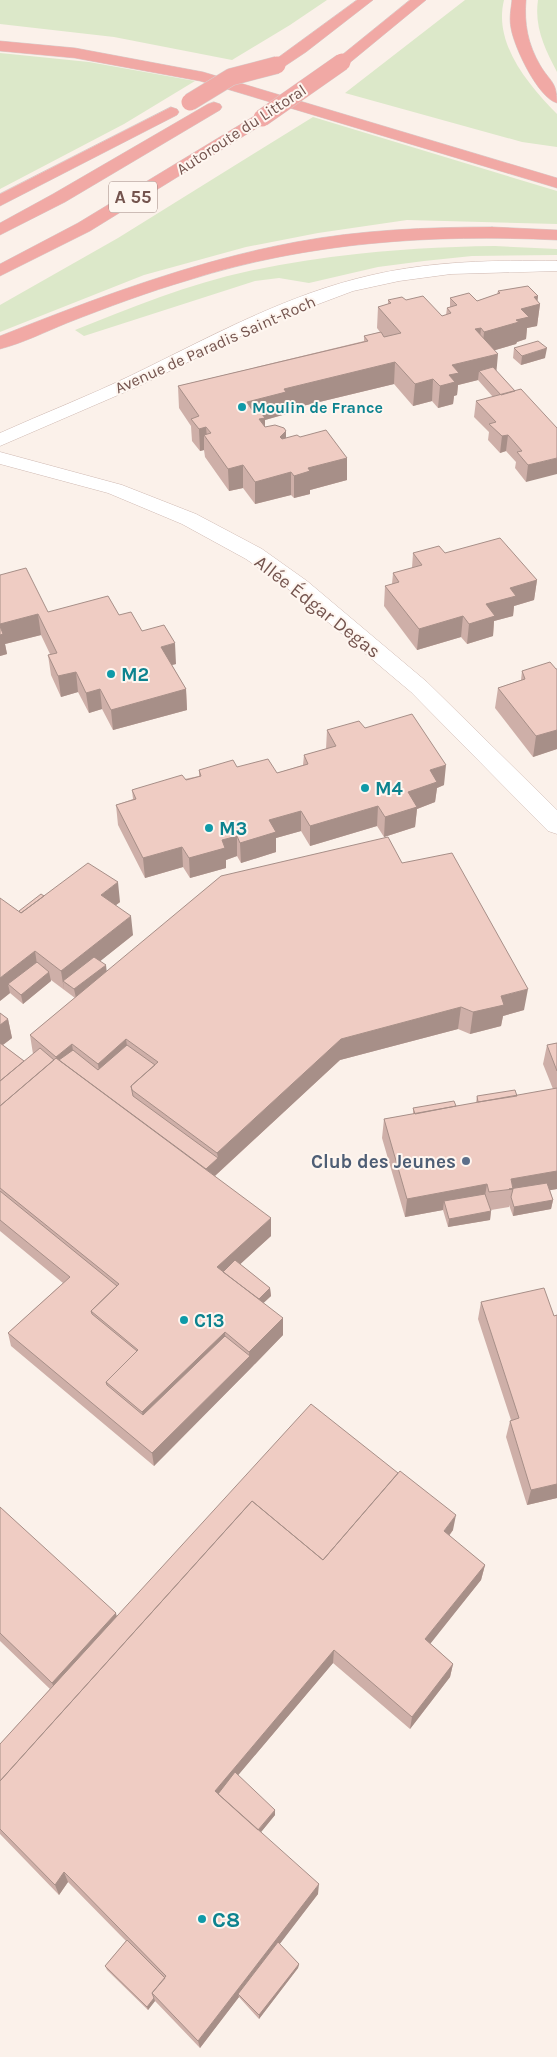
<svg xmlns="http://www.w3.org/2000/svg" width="557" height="2057" font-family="Karla,sans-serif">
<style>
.green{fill:#dce8c9}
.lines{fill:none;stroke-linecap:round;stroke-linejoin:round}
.minor-casing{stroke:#cfb9b2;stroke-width:1}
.motorway-casing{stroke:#d8cfcd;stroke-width:1}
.minor{fill:#fff;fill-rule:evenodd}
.motorway{fill:#f1a9a5;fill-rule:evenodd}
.motorway-bridge-casing{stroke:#d8cfcd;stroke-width:18;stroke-linecap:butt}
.motorway-bridge{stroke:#f1a9a5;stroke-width:17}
.wall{fill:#ceafa8}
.shaded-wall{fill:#a78f88}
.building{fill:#efccc3;stroke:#a78f88}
.culture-dot{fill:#0f9aa8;stroke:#fef6f0;stroke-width:2}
.service-dot{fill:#5c6f8a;stroke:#fef6f0;stroke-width:2}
.labels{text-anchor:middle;stroke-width:4;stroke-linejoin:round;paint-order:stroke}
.far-street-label{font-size:16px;fill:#74544e;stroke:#fef6f0}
.far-culture-label{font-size:16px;font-weight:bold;fill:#0d838f;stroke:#fef6f0;text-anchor:start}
.shield{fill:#fef6f0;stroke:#9d857f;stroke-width:1}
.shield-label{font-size:18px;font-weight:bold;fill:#74544e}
.street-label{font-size:19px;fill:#74544e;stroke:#fef6f0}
.culture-label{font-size:19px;font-weight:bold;fill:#0d838f;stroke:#fef6f0;text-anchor:start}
.service-label{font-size:19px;font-weight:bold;fill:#4e5e75;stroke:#fef6f0;text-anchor:end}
.near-culture-label{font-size:22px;font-weight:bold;fill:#0d838f;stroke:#fef6f0;text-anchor:start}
</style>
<rect width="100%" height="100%" fill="#fbf1ea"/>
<!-- green -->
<path class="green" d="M0,0H327L290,25L232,60L114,37L0,24Z
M465,0H504C493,44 529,85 557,114V147L522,142L345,93Z
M538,0H557V72C545,49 534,27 538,0Z
M0,53L89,62L195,81L124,124L0,189Z
M313,117L557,191V224L407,220L318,233L246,247L144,275L0,332V305L118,238Z
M495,246L557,249V255L472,256L424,261L378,267L309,283L279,278L255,281L84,336L75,330C132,307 189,284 249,271C330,254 412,247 495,246Z"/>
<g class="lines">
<!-- minor casing -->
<g class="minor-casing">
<path id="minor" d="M557,261V271L451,274L399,281L353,291L268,323L139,386L0,446V433C44,413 89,396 132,375C210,337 287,294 372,275C433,261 495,260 557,261Z
M0,452L122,485L196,514L262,549L307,581L427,682L557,810V834L548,831L411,692L291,591L246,559L182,524L108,493L0,464Z"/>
</g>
<!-- motorway casing -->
<g class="motorway-casing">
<path id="motorway" d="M357,0H373L306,52L282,68H272L269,65L272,62Z
M410,0H426L347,65H337L334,62L337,59Z
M512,0H526C524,24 528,44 540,65C550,82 557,81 557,103C538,98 514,47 511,28C509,18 511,9 512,0Z
M0,41L75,48L203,72L557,178V188L200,81L75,58L0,51Z
M214,102L220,104L222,107L220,110L65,202L0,235V223L53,194L208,104Z
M171,107L177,109L179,112L177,115L0,206V194Z
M262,113L268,115L270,118L268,121L90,231L0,276V264L78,223L256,115Z
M492,227L557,230V240C432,234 309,242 189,280C148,292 108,307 67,323C45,332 23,343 0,349V336C96,298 194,261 296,242C360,230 427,227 492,227Z"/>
</g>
<!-- minor -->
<use href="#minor" class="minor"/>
<!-- motorway -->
<use href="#motorway" class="motorway"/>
<!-- motorway-bridge casing -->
<g class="motorway-bridge-casing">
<path id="motorway-bridge" d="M190,102L231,77L277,65
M262,118L342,62"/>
</g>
<!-- motorway-bridge -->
<use href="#motorway-bridge" class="motorway-bridge"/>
</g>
<!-- wall -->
<path class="wall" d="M498,291L538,296L537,301L540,304L537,326L527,328L526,339L517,342L516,344L495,350L496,371L515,391L557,428L526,482L515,468L516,462L506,451L500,453L488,440L489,432L474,417L476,401L493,397L478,380L458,385L457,395L454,396L453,404L438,408L432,401L413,406L394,384L286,410V414L265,420V427L286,431V438L300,437L347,458V480L310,490V494L294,498L291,495L255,504L243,488L229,491L205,457L204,450L200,451L192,441L191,426L179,408L178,386L364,341V336L380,332L377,328L378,307L388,304V300H406L442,316L446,315L447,308L450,307V298L477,301L497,294Z
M514,348L545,358L521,365L513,358Z
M413,553H445L537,580L534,600L514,606L513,616L494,621L493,636L467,644L461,637L417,650L384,606L385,586L392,584L393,573L412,568Z
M0,575L48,612L119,615L142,631L176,664L172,665L186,689L187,710L113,730L102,709L89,713L78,692L61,697L51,675L48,655L50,654L41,635L5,644L7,654L0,656Z
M556,669H557V749L533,757L495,708L498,688L521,680L522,671Z
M365,728L444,785L437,788L435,802L417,809L415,827L384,837L377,826L310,846L301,831L276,838V852L241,863L237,856L226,860V868L190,878L183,867L145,878L118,825L116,805L133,799L132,790L199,776V770L237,767L277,773L303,765L304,755L326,749L327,730Z
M402,863L524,1010L503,1016L501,1026L470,1034L458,1029L340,1060L215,1176L271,1236L240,1264L270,1288L271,1296L263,1303L283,1335L250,1369L154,1466L11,1346L8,1333L63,1283L0,1231V1013L8,1019L12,1038L3,1045L24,1061L33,1054L30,1035L75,998L51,980V981L23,1004L10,993L0,1001L19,911L44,896L120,902L116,905L133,935L100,961L106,971Z
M557,1043V1189L550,1190L553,1200L551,1209L513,1216L509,1205V1207L491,1210L490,1220L448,1227L443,1210L405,1217L382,1138L384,1119L413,1114V1108L456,1106L476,1103L477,1096H517L553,1089L543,1064L547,1045Z
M481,1302L554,1316L557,1315V1498L527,1505L506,1437L510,1421L511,1420L478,1319Z
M0,1507L117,1616L453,1530L449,1536L485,1565L481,1580L430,1643L453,1664L450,1677L410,1729L333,1663L238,1775L275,1815L261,1832L318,1894L279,1944L299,1964L298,1968L259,2019L239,1997L200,2048L155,2001L148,2010L107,1970L105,1966L126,1941L68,1882L59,1895L0,1834V1744L50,1689L0,1641Z"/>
<!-- shaded-wall -->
<path class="shaded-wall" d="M538,296L537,305L540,304L537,326L527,328L526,339L517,342L516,344L482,354L484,332L521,309L534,297Z
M481,328L479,350L475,329Z
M547,348L545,358L521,365L522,356Z
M498,354L496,376L479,371L478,380L458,385L457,395L454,396L453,404L438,408L440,386L449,375L452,365Z
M395,362L394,384L286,410V414L265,420V440L247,402L284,389Z
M433,379L432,401L413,406L415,384Z
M206,427L207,438L204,435V450L200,451L199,429Z
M286,431V454L280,437Z
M508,435L506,451L500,453L502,436Z
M347,458V480L310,490V494L294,498V476L308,468Z
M557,458V474L526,482L528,465Z
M243,465V488L229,491L228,469Z
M291,472V495L255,504V482Z
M537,580L534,600L514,606L513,616L494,621L493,636L467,644L469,624L486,604L510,588Z
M38,614L41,635L5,644L7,654L0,656V624Z
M463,616L461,637L417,650L419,629Z
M175,643L176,664L163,667L161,647Z
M76,672L78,692L61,697L58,676Z
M100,689L102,709L89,713L86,693Z
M186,689L187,710L113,730L111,710Z
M557,730V749L533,757L536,736Z
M446,765L444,785L437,788L435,802L417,809L415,827L384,837L385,817L408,792L430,770Z
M378,806L377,826L310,846V826Z
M301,811V831L276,838V852L241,863L240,843L269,820Z
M237,836V856L226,860V868L190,878L189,858L222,840Z
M182,847L183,867L145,878L143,858Z
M118,882L120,902L103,915L101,895Z
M131,916L133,935L69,986L63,981L64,990L61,971Z
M35,951L38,971L8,984L10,993L0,1001V978Z
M106,965L107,974L76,998L74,989Z
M49,972L51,981L23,1004L21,995Z
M528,989L524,1010L503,1016L501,1026L470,1034L473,1012L501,996Z
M461,1007L458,1029L340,1060L205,1185L204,1170L218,1158L217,1153L341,1039Z
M8,1019L12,1038L0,1047V1025Z
M126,1039L129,1060L101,1085L98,1064Z
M72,1044L75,1065L57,1062L56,1057Z
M557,1171V1189L511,1197L513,1189L511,1179Z
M487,1184L484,1202L444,1201L443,1210L405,1217L407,1199Z
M553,1200L551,1209L513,1216L514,1207Z
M491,1211L490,1220L448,1227L449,1219Z
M271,1218V1236L223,1280L217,1267Z
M270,1288L271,1296L254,1312V1304Z
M283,1318V1335L250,1369L249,1352Z
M225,1332L226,1349L145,1428L142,1412Z
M250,1356V1369L154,1466L152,1453Z
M557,1484V1498L527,1505L531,1490Z
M456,1515L453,1530L441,1546L444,1531Z
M485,1565L481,1580L423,1653L425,1639Z
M116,1613L119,1627L57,1695L52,1683Z
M334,1650L333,1663L218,1799L215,1791Z
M453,1664L450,1677L410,1729L412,1717Z
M275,1810V1815L257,1837V1832Z
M64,1872L68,1882L59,1895L55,1885Z
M319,1884L318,1894L240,1996L238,1994L239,1997L200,2048L198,2041Z
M299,1964L298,1968L259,2019V2015Z
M154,1998L155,2001L148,2010L147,2007Z"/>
<!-- building -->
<path class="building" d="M528,286L538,296L534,297L540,304L521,309L529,317L516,320L519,322L484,332L481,328L475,329L498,354L452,365L459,373L449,375L455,382L440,386L433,379L415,384L395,362L284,389L286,392L247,402L252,410L258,409L265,418L259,419L265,427L275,425L284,428L286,431L280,437L282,439L297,435L300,437L326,430L347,458L308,468L310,471L294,476L291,472L255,482L243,465L228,469L204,435L211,433L206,427L199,429L191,419L199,416L178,386L368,341L364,336L381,332L384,337L401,333L378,307L391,303L388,300L402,297L406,300L423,296L442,316L451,313L447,308L457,305L450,298L469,293L477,301L500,293L498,291Z
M538,341L547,348L522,356L514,348Z
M493,367L515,391L501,395L479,371Z
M521,389L557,428V458L528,465L517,452L522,451L508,435L502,436L489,424L496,422L476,401Z
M500,538L537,580L510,588L516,596L486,604L495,616L469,624L463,616L419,629L385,586L399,582L393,573L422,565L413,553L439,546L445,553Z
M26,568L48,612L108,596L119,615L131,612L142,631L164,625L175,643L161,647L186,689L111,710L100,689L86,693L76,672L58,676L48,655L57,653L38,614L0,624V575Z
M0,626L3,634L0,635Z
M550,662L556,669H557V730L536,736L498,688L525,679L522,671Z
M412,714L446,765L430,770L437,782L408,792L417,807L385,817L378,806L310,826L301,811L269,820L276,832L240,843L237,836L222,840L225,848L189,858L182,847L143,858L116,805L136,799L132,790L135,789L182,775L186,780L201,776L199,770L233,760L237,767L268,759L277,773L308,764L304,755L336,746L327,730L359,721L365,728Z
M388,837L402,863L452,853L528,989L501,996L504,1005L473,1012L461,1007L341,1039L217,1153L132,1090L131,1086L158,1062L126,1039L98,1064L72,1044L56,1057L30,1035L221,876Z
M88,863L118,882L101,895L131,916L61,971L35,951L0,978V898L21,913Z
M41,894L44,896L21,913L19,911Z
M94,957L106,965L74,989L63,981Z
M37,962L49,972L21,995L8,984Z
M0,1013L8,1019L0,1025Z
M0,1043L24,1061L0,1081Z
M557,1043V1071L547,1045Z
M127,1045L155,1065L131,1086L133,1096L218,1158L206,1169L59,1060L73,1050L98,1070Z
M40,1048L54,1060L0,1106V1081Z
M56,1058L271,1218L217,1267L283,1318L249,1352L225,1332L142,1412L106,1382L138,1350L91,1311L119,1284L0,1188V1106Z
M557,1088V1171L511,1179L513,1189L489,1192L487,1184L407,1199L384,1119Z
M515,1090L517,1096L478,1102L477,1096Z
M454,1101L456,1106L415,1114L413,1108Z
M547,1183L553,1200L514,1207L511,1197L513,1189H509Z
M0,1191L117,1286L91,1311L92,1314L137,1351L106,1382L107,1385L143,1415L225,1336L250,1356L152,1453L8,1333L70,1277L0,1220Z
M485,1194L491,1211L449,1219L444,1201Z
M235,1260L270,1288L259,1299L223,1272Z
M544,1288L554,1316L557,1315V1484L531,1490L510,1421L519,1418L481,1302Z
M311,1404L398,1473L323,1560L252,1501L0,1781V1744Z
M400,1471L456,1515L444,1531L485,1565L425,1639L453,1664L412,1717L334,1650L215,1791L319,1884L198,2041L152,1993L166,1976L64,1872L55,1885L0,1829V1781L252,1501L323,1560Z
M0,1507L116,1613L52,1683L0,1633Z
M235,1772L275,1810L258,1830L218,1794Z
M127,1940L165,1978L152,1993L154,1998L147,2007L105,1966Z
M278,1942L299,1964L259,2015L238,1994Z"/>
<!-- markers -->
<g class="culture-dot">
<circle cx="242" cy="407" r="5"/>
<circle cx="111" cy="674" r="5"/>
<circle cx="365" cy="788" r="5"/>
<circle cx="209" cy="828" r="5"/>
<circle cx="184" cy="1320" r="5"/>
<circle cx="202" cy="1919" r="5"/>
</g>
<circle class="service-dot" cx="466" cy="1161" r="5"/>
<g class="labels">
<!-- far-street labels -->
<g class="far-street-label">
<text transform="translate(241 129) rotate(-33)" y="6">Autoroute du Littoral</text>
<text transform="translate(215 344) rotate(-24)" y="6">Avenue de Paradis Saint-Roch</text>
</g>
<!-- far-culture labels -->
<g class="far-culture-label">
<text x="252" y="413">Moulin de France</text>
</g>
<!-- shield labels -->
<rect class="shield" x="109" y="181.5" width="48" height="31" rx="4"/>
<g class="shield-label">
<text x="133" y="203">A 55</text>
</g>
<!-- street labels -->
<g class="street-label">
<text transform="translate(318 606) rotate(38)" y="7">Allée Édgar Degas</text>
</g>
<!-- culture labels -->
<g class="culture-label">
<text x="121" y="681">M2</text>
<text x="375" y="795">M4</text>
<text x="219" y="835">M3</text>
<text x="194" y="1327">C13</text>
</g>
<!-- service labels -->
<g class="service-label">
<text x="456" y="1168">Club des Jeunes</text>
</g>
<!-- near-culture labels -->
<g class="near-culture-label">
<text x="212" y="1927">C8</text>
</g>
</g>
</svg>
